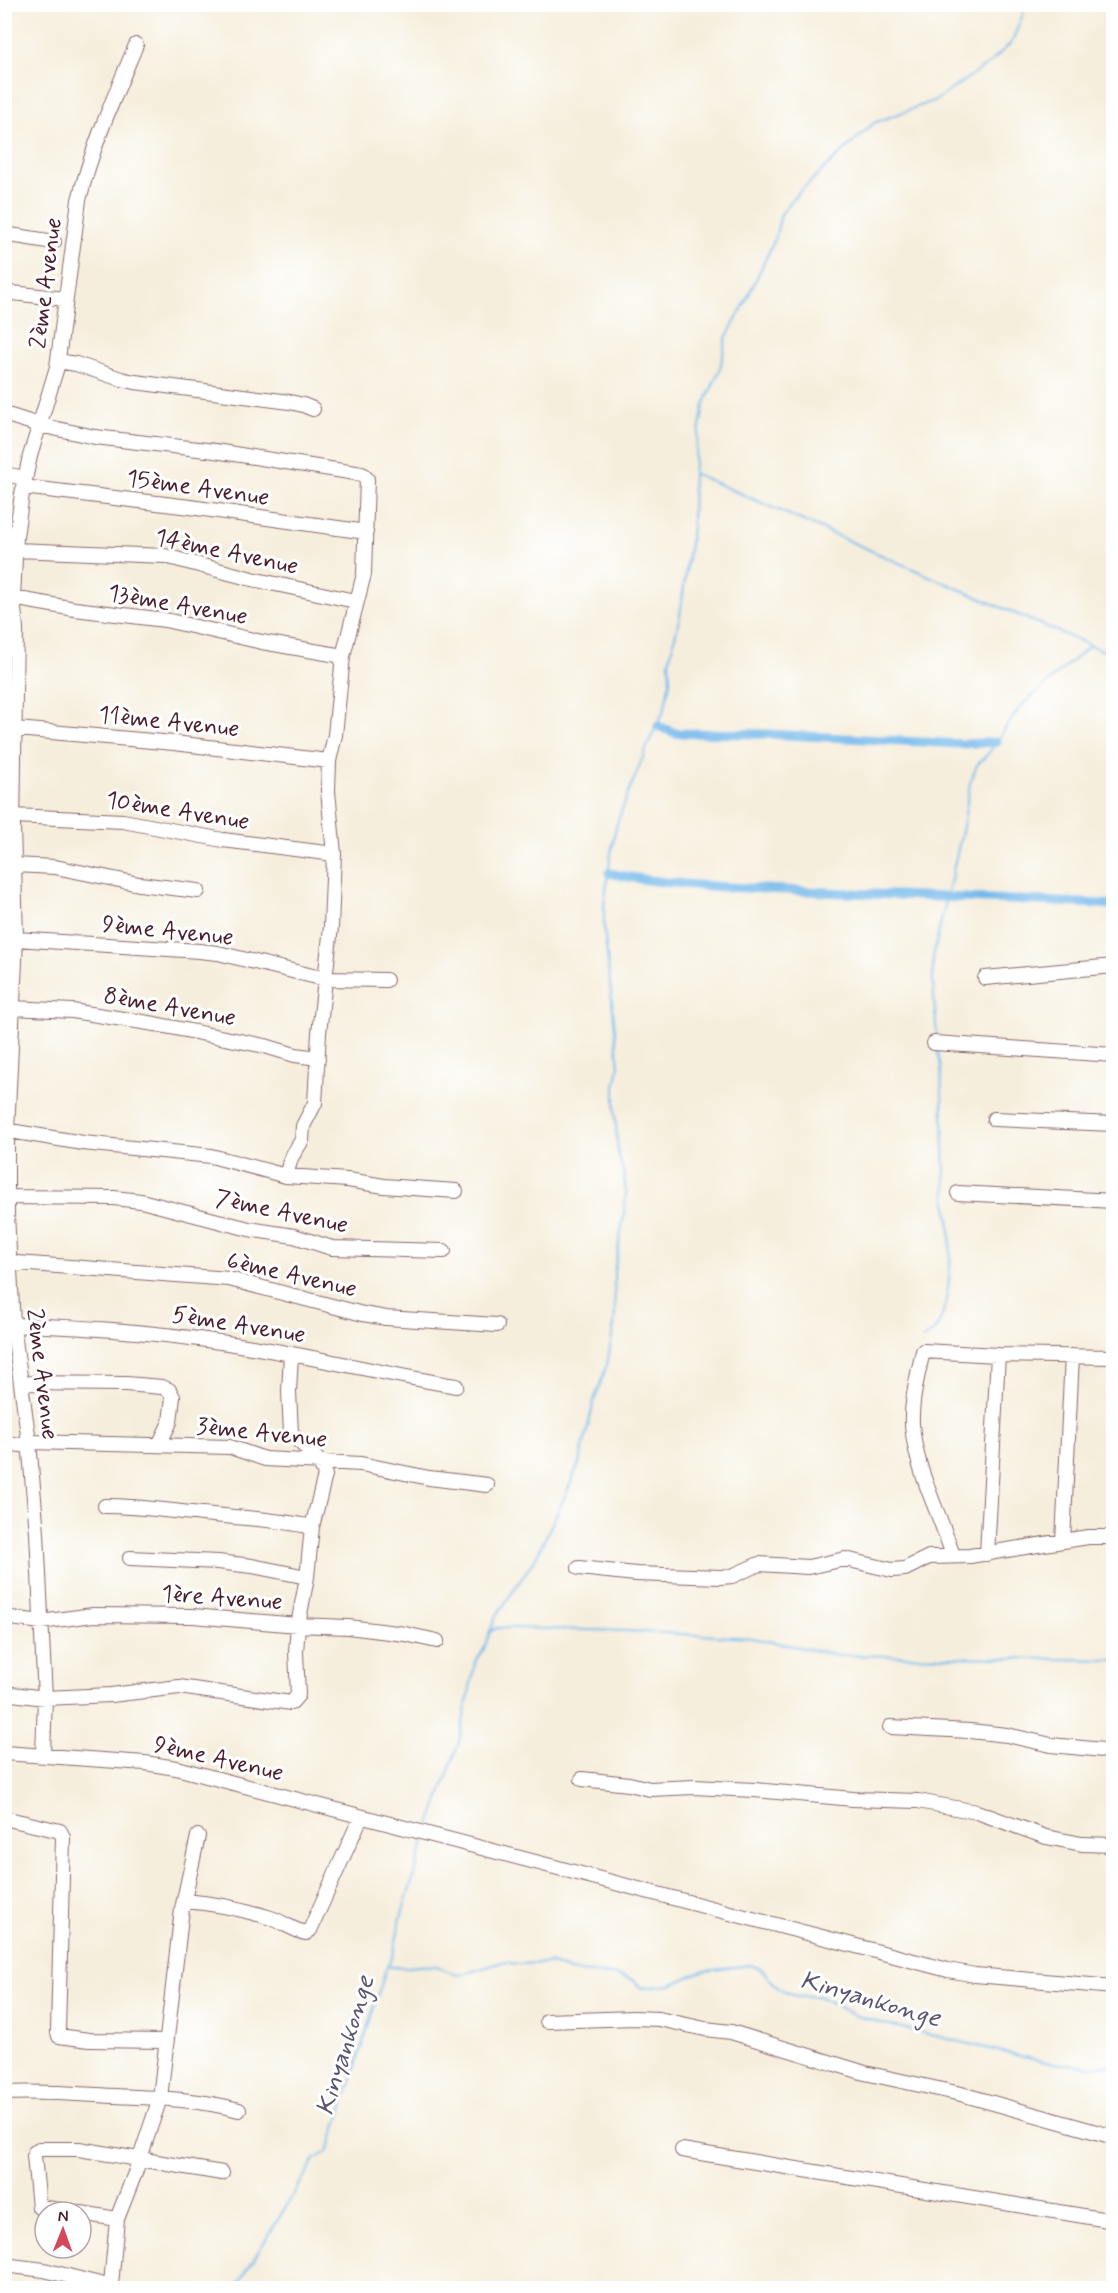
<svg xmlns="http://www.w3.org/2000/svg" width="1118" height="2293" font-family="Mynerve,sans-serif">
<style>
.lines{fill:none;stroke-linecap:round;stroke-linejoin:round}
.stream{stroke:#75b9eb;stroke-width:2}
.canal{stroke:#75b9eb;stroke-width:9}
.minor-casing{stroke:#866769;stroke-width:16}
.minor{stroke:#fff;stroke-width:14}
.labels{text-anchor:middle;stroke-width:6;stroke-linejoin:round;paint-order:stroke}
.street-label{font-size:24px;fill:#4a1f2b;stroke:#fff}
.water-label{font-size:26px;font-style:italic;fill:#59556e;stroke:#fff}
</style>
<rect width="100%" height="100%" fill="#fff"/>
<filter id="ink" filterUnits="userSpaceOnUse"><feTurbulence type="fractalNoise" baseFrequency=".0167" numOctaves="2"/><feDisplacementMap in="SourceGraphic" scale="12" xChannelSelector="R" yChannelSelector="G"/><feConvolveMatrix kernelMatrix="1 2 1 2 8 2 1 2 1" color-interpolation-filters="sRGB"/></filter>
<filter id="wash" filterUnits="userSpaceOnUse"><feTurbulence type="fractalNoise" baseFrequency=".008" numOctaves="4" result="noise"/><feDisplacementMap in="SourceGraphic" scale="24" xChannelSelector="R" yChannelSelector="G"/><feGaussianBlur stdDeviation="1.35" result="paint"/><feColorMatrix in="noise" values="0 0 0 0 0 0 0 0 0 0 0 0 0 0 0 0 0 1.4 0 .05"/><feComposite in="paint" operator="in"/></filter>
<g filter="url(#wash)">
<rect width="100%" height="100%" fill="#f6eedc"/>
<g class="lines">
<!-- stream -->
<path class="stream" d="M693,473L1030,620L1114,655
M937,1039L933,983V957L963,827L970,783L977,765L988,754L1020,707L1089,646
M923,1339C927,1336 934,1332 937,1327C953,1298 953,1230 946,1199L941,1067L937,1048
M489,1632L497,1628H513L626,1631L752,1638L839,1655L1114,1660
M429,1828L459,1742L475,1663L484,1649L495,1618L536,1557L566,1494L580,1461L594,1401L607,1365L615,1319L614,1272L624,1215L626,1193L624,1175L618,1154L615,1112V1087L619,1066L604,928V905L611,853L616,826L626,799L649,742L664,710L670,681L669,662L680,615L692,528L693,473L697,444L704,405L720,369L726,338L744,305L775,239L781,214L798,193L874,123L936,100L991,62L1012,42L1027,4
M387,1966L393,1956L401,1917L425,1839
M236,2288L315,2159L327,2152L332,2141L387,1966C404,1971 420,1963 436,1966C444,1968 450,1974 459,1975L503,1962L517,1964L549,1963L570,1971L621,1976L635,1981L641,1988L671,1985L699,1972L750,1965L761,1969L779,1989L797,1997L819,1996L854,2015L881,2023L1045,2062L1090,2067L1114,2065"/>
<!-- canal -->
<path class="canal" d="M658,726L675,733L767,734L962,744L997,742
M609,873C672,887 739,887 804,891C907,896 1010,899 1114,905"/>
</g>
</g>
<g filter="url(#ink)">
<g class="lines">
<!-- minor casing -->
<g class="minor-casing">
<path id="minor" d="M4,234L54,242
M4,292L65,299
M58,361L76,364L121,379L135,382L290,402L303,405L313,409
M4,414L39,425L95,437L215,451L362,474L367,479L364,574L343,656L335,735L329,761L328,791L334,854L331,927L319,1033L315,1103L303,1126L302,1140L291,1158L286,1176L211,1156L83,1143L4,1130
M4,474L25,478
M23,487L190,507L366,532
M16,550L165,556L252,579L355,601
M7,597L75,609L165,620L262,642L343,656
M6,728L174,743L329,761
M14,816L123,821L223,840L334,854
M14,865L55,867L139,884L198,891
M16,939L199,951L218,953L325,979L386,980
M985,978L1114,966
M13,1008L72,1011L155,1024L265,1046L295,1055L318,1058
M934,1043L1114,1055
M994,1119L1114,1124
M286,1176L348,1180L384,1186L456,1191
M958,1193L1114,1201
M4,1197L114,1198L141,1201L249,1229L294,1236L332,1248L444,1251
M4,1262L229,1279L363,1314L386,1318L497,1325
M13,1325C96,1327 177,1334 258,1348C324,1359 390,1375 456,1386
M21,1383L126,1384L162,1387L169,1390L173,1397L170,1422L159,1445
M29,1442L230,1447L265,1459L361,1464L429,1478L487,1485
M4,1443L30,1446
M105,1506C138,1506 170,1511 202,1514C240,1518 276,1519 312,1527
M1063,1541L1072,1356
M987,1554L998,1355
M953,1556C940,1513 915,1470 912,1424C911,1400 918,1374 923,1351L998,1355L1114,1357
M130,1558L218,1562L252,1566L307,1577
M579,1568L636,1574L721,1577L732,1576L759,1564L808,1567L845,1559L892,1570L905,1569L929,1557L970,1556L1088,1537H1114
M4,1617L41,1622L93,1615L193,1616L298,1625L348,1627L405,1634L437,1641
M4,1693L45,1698L111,1695L179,1687L291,1703L298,1695L296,1652L298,1625L307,1577L312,1527L325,1475L319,1461L291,1433L289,1392L291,1354
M890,1727L970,1731L1007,1735L1051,1745L1114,1751
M4,1753L145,1763L176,1768L948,1970L975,1975L1114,1987
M43,1754L45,1698L37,1533L29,1442L13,1325L7,1214V1131L16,939L13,826L16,628L13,598L16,537L22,494L30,456L57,367L79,200C92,147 115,95 136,45
M582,1779L629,1784L650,1789L694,1787L754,1790L853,1799L918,1801L977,1812L1046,1837L1082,1844L1114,1845
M4,1818L60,1831L63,1837L58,2032L59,2036L89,2040L166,2041
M184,1901C213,1903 243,1909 271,1918C283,1922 294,1931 306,1933L310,1930L361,1817
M547,2021L634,2018L659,2019L705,2029L731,2032L865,2073L961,2094L1114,2137
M4,2093C41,2091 78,2094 115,2096C156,2098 199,2099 239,2110
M682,2150L1114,2221
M75,2212L39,2207L34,2156L35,2152L39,2149H79L222,2173
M81,2213L117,2219
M4,2265L44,2270L108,2286L111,2285L117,2219L135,2173L160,2098L182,1909L198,1836"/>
</g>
<!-- minor -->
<use href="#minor" class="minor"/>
</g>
</g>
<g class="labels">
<!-- street labels -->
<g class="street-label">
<text transform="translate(45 283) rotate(-83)" y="8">2ème Avenue</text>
<text transform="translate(198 487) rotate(8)" y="8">15ème Avenue</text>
<text transform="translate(227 551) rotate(12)" y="8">14ème Avenue</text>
<text transform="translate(178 604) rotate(10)" y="8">13ème Avenue</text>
<text transform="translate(169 721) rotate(6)" y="8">11ème Avenue</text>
<text transform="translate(178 810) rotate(9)" y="8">10ème Avenue</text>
<text transform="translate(168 930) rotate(6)" y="8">9ème Avenue</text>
<text transform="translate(170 1006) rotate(10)" y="8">8ème Avenue</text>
<text transform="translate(282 1211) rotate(12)" y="8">7ème Avenue</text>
<text transform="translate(292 1274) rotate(13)" y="8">6ème Avenue</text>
<text transform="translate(239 1324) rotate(9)" y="8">5ème Avenue</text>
<text transform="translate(43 1374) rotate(83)" y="8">2ème Avenue</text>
<text transform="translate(262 1432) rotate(6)" y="8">3ème Avenue</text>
<text transform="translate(222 1597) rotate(4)" y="8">1ère Avenue</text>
<text transform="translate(219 1758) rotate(13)" y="8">9ème Avenue</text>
</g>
<!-- water labels -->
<g class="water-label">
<text transform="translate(871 1998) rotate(16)" y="9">Kinyankonge</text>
<text transform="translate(344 2045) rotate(-73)" y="9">Kinyankonge</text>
</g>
</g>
<!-- margin -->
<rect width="1118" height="2293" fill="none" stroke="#fff" stroke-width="24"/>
<!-- north arrow -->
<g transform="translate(63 2230) rotate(1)"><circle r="28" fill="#ffffff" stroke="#b7a5aa" stroke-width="1.5"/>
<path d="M0-4.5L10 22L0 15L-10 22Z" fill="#d1495b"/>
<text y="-9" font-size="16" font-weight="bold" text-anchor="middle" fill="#4a1f2b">N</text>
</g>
</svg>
